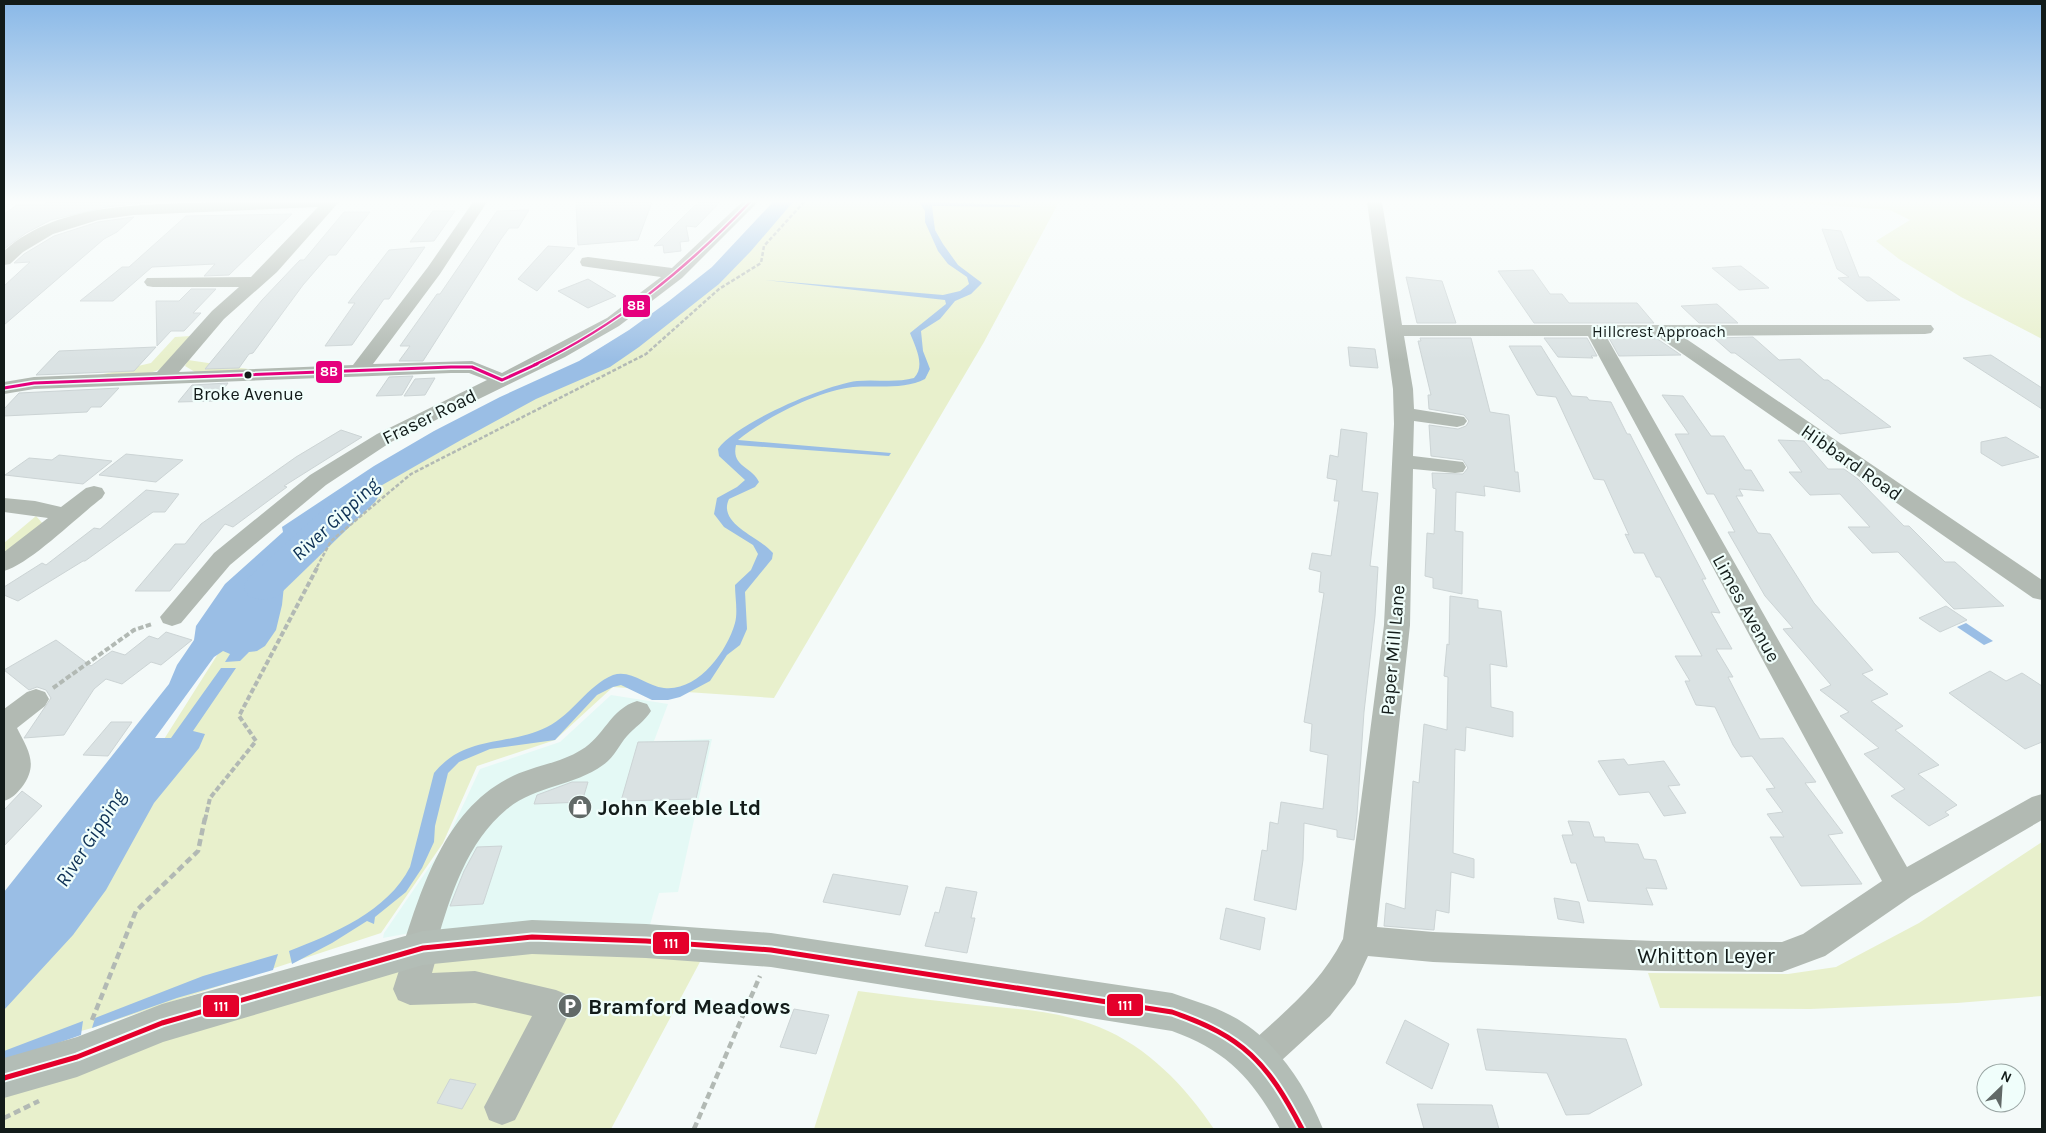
<svg xmlns="http://www.w3.org/2000/svg" width="2046" height="1133" font-family="Karla,sans-serif">
<style>
.built{fill:#e4f9f5}
.green{fill:#e8f0cc}
.water{fill:#9abee5}
.lines{fill:none;stroke-linecap:round;stroke-linejoin:round}
.river{fill:#9abee5;fill-rule:evenodd}
.building{fill:#dae2e3;stroke:#ccd4d5}
.path-far2{stroke:#b2b9b4;stroke-width:2.5;stroke-dasharray:4 2;stroke-linecap:butt}
.path-far1{stroke:#b2b9b4;stroke-width:4;stroke-dasharray:5.5 2.5;stroke-linecap:butt}
.path{stroke:#b2b9b4;stroke-width:4.5;stroke-dasharray:7 4;stroke-linecap:butt}
.minor{fill:#b2bab3;fill-rule:evenodd}
.major{fill:#b3bdb6;fill-rule:evenodd}
.bus-1-casing{stroke:#f0fefb;stroke-width:9}
.bus-2-far1-casing{stroke:#f0fefb;stroke-width:5}
.bus-2-casing{stroke:#f0fefb;stroke-width:6}
.bus-1{stroke:#e4002b;stroke-width:5}
.bus-2-far1{stroke:#e5007d;stroke-width:2.5}
.bus-2{stroke:#e5007d;stroke-width:3}
.bus-dot{fill:#121b19;stroke:#f0fefb;stroke-width:2}
.labels{text-anchor:middle;stroke-width:4.5;stroke-linejoin:round;paint-order:stroke}
.far-street-label{font-size:16px;fill:#121b19;stroke:#f0fefb}
.bus-label{font-size:18px;fill:#121b19;stroke:#f0fefb}
.street-label{font-size:19px;fill:#121b19;stroke:#f0fefb}
.water-label{font-size:20px;font-style:italic;fill:#0d3054;stroke:#f0fefb}
.near-poi-label{font-size:22px;font-weight:bold;fill:#121b19;stroke:#f0fefb;text-anchor:start}
.near-street-label{font-size:22px;fill:#121b19;stroke:#f0fefb}
.line-badge{stroke:#f0fefb;stroke-width:2}
.badge-label{font-size:14px;text-anchor:middle;font-weight:bold;fill:#fff}
</style>
<rect width="100%" height="100%" fill="#f4faf9"/>
<!-- built -->
<path class="built" d="M611,695L668,704L654,741L712,739L678,892L659,893L650,925L421,931L383,938L384,933L445,844L480,769L560,742Z"/>
<!-- green -->
<path class="green" d="M777,202H1059L984,342L774,698L613,687L555,740L477,766L443,843L381,933L92,1028L4,1052V981L80,872L240,619L398,467L618,349L746,242Z
M1785,202H2042V339L1961,297L1899,259L1876,241L1910,220L1890,210Z
M191,336C183,346 174,359 165,366C147,379 120,375 99,375L151,363L175,337Z
M188,360L255,370L195,372L185,366Z
M36,516L44,525L23,547L4,558V543Z
M2042,842V996L1957,1003L1810,1009L1660,1008L1648,973L1788,974L1836,967L1919,923Z
M709,945L611,1129H4V1090L454,947Z
M858,991C897,996 936,1001 976,1005C1017,1009 1060,1011 1099,1027C1148,1047 1185,1086 1214,1129H814Z"/>
<!-- water -->
<path class="water" d="M773,202H793L751,251L719,284L639,347L610,367L536,399L461,440L377,488L337,519L308,543L292,561L285,576L282,605L276,630L265,646L257,651L249,652L240,661L225,662L230,654L223,651L214,657L155,738H171L221,668H236L193,731L205,734L199,748L154,803L106,890L73,935L4,1010V892L169,684L177,665L194,640L196,626L225,584L283,532L282,527L374,466L434,431L500,397L579,361L629,330L669,301L712,267Z
M919,202L1020,205V207L932,206L935,230L943,244L958,265L982,283L971,294L955,301L940,319L921,331L923,351L930,369L925,379C905,390 875,385 853,387C817,391 765,418 738,440L891,453L889,456L736,445C731,467 752,466 759,482L755,487L729,499C717,524 760,537 773,553L772,559L745,592L747,629L740,645L727,655L710,681L680,697L668,700H652L621,685L613,687L597,695L555,740L490,749L459,762L448,773L435,826L434,842L422,868L406,892L375,917L374,924L367,921L332,943L292,964L289,951C333,934 388,911 410,867L434,773C466,734 507,747 547,727C573,714 587,686 613,675C631,669 646,686 664,688C697,692 727,652 735,623C738,612 735,597 735,585L751,570L758,554L753,545L724,527L714,514L717,498L737,487L745,480L719,456L718,449C736,423 825,385 857,381C875,379 896,383 914,378C926,366 915,346 910,333L946,304L945,300L765,280L943,295L960,291L969,284L967,277L948,264L938,251L925,222V211Z
M1966,623L1993,641L1984,645L1957,627Z
M278,954L273,970L177,998L92,1028L95,1018L203,976Z
M83,1021L81,1035L4,1062V1051Z"/>
<g class="lines">
<!-- river -->
<path class="river" d="M362,483L375,486L380,494L375,502L277,597L263,600L249,597L243,587L249,577L349,486Z"/>
</g>
<!-- building -->
<path class="building" d="M48,202H152L107,207L51,220L26,233L4,249V214L17,205L45,204Z
M576,202H652L638,240L578,245Z
M698,202H720L696,227L686,226L689,241L680,242L681,251L664,253L663,245L654,246Z
M529,210L518,228H509L501,239L423,361H399L410,346H400L437,294H440L497,211Z
M433,211H455L434,241L410,242Z
M344,212H370L336,255H329L303,285L253,353L249,354L239,368L205,369L262,300L300,260H304Z
M292,214L229,275L204,276L215,264L152,267L113,301H80L122,267H129L186,216Z
M134,217L117,232L104,239L4,325V286L30,262L14,263L24,254L54,236L98,222Z
M1822,229L1841,231L1859,277H1869L1900,300L1867,301L1838,278L1849,277L1837,269Z
M548,246L575,248L537,291L518,279Z
M425,247L389,299H384L352,345L325,346L355,303H348L389,250Z
M1741,266L1769,288L1739,290L1712,268Z
M1533,270L1550,294H1562L1569,303H1637L1654,323H1534L1498,271Z
M1406,277L1442,281L1456,323H1417Z
M588,279L611,293L616,296L588,308L558,291Z
M191,289H216L193,313H201L184,331H171L157,346L156,301H179Z
M1717,304L1738,323H1699L1681,306Z
M1753,337L1779,360L1800,359L1824,380H1828L1891,427L1840,434L1755,368L1735,353H1731L1714,338Z
M1420,338H1471L1490,412L1509,415L1515,472H1518L1520,492L1484,486L1485,496L1456,492L1455,531L1463,532L1462,594L1433,588V578L1425,576L1427,533L1434,534L1436,489L1433,488L1432,473L1463,474L1468,468L1463,460L1431,456L1429,425L1458,429L1466,426L1469,421L1464,415L1429,409L1428,395H1431L1418,341H1421Z
M1544,338H1587L1597,356H1591L1593,358L1558,357Z
M1609,338H1656L1681,355L1619,356Z
M1509,346H1541L1572,396L1587,397L1589,400L1611,402L1627,434H1630L1633,440L1706,579H1702L1720,613L1711,612L1732,649H1716L1733,677H1728L1760,739L1783,738L1816,782L1805,783L1843,833L1828,835L1862,884L1801,886L1770,837H1784L1767,814L1783,812L1766,789L1775,788L1752,756L1741,757L1733,745L1715,707L1696,705L1685,681H1690L1675,656H1702L1660,577H1656L1644,553H1634L1625,534L1629,535L1604,480L1594,479L1556,397L1537,395Z
M156,347L134,371L36,375L59,351Z
M1348,347L1375,349L1378,368L1350,366Z
M1991,355L2042,388V409L1963,358Z
M413,376L402,395L376,396L389,377Z
M435,378L425,395L404,396L415,379Z
M228,383L215,401L178,402L192,385Z
M119,388L101,407H91L87,412L4,416V409L19,393Z
M1662,395L1683,396L1711,436H1724L1745,470H1751L1764,491L1739,489L1743,496H1736L1758,533L1770,534L1814,603L1873,670L1862,674L1888,694L1871,701L1903,726L1895,730L1939,765L1918,774L1957,805L1945,812L1949,815L1929,826L1891,796L1905,789L1864,754L1879,748L1840,716L1849,712L1820,690L1831,685L1783,629L1793,628L1765,596L1728,532H1735L1714,494H1707L1675,434H1689Z
M1341,429L1367,433L1362,491L1378,493L1370,566L1378,567L1375,616L1364,712L1357,815L1354,840L1337,837V830L1304,823L1303,860L1296,910L1254,900L1262,850L1267,851L1270,822L1278,824L1281,802L1323,809L1328,755L1310,751L1312,724L1304,722L1324,593L1319,592L1321,572L1309,569L1312,553L1331,556L1339,501H1334L1337,480L1327,478L1330,455L1338,457Z
M341,430L362,437L284,486L287,487L233,527L225,524L170,591H135L175,544H185L201,524L296,457Z
M2006,437L2039,457L2002,466L1981,453V442Z
M1778,440L1804,441L1828,469H1844L1858,479L1904,526H1909L1945,562H1955L2004,606L1954,609L1898,552L1872,553L1848,527H1870L1840,494L1810,495L1789,472H1802Z
M126,454L183,460L156,482L99,475Z
M59,455L112,461L83,484L5,475L29,458L52,460Z
M146,490L179,494L165,512H153L85,561H83L18,601L4,595V587L42,563L46,565L94,528L100,529Z
M1450,596L1478,600V608L1501,611L1507,667L1490,664L1491,707L1513,712V737L1466,727L1465,751L1455,749L1453,853L1474,859V878L1451,872L1449,913L1436,910L1434,930L1384,926L1386,903L1405,909L1413,781L1419,783L1424,724L1447,730L1448,677L1444,676L1447,644L1449,645Z
M1946,606L1967,620L1940,632L1919,618Z
M166,632L192,640L161,665L151,662L122,684L106,679L94,689L64,735L24,738L51,698L46,690L37,687L29,690L4,670L56,640L91,666L112,651L125,655L149,636L158,639Z
M1990,671L2006,681L2022,673L2042,686V742L2025,749L1949,693Z
M111,722H132L108,756L83,755Z
M709,741L696,799L621,801L638,742Z
M1624,759L1628,765L1664,761L1680,785L1668,786L1686,813L1664,816L1649,792L1619,795L1598,761Z
M572,782H588L582,802L534,804L537,795Z
M22,791L42,806L4,846V810Z
M1568,821L1589,822L1594,837H1604L1605,842L1638,844L1644,859L1656,860L1667,889L1646,888L1653,905L1588,901L1576,863H1571L1562,835H1573Z
M502,846L483,904L450,906L464,871L477,847Z
M833,874L908,886L900,915L823,902Z
M946,887L977,892L971,918H975L967,953L925,946L935,912L939,913Z
M1554,898L1579,902L1584,923L1558,919Z
M1226,908L1265,918L1260,950L1220,939Z
M794,1009L829,1015L816,1054L780,1047Z
M1405,1020L1449,1044L1432,1089L1386,1063Z
M1477,1029L1626,1039L1642,1085L1589,1114L1566,1115L1547,1073L1486,1070Z
M450,1079L476,1084L462,1109L437,1103Z
M1417,1104L1492,1105L1499,1129H1424Z"/>
<g class="lines">
<!-- path-far2 -->
<path class="path-far2" d="M317,567L331,541L411,474L646,354L719,289L761,263L764,246L804,202"/>
<!-- path-far1 -->
<path class="path-far1" d="M53,688L134,630L152,624
M205,820L210,798L256,741L239,716L318,566"/>
<!-- path -->
<path class="path" d="M92,1020L136,911L198,851L205,818
M4,1118L39,1101
M694,1129L760,976"/>
<!-- minor -->
<path class="minor" d="M222,202H339L277,272L224,319L179,372L353,365L428,267L473,202H487L440,274L373,364L472,361L502,373L607,318L661,277L588,267L582,266L580,262L582,258L588,257L672,268L742,202H758L682,278L619,326L565,357L391,442L326,485L230,565L181,623L172,626L163,623L160,617L214,553L310,475L377,434L487,380L469,373H451L34,389L4,394V382L34,377L157,372L212,311L239,287H153L147,286L144,282L147,278L251,277L318,207L133,215L98,220L53,234L23,252L10,264L4,265V251C61,200 150,205 222,202Z
M1367,202H1382L1402,325H1931L1934,329L1931,333L1925,334L1682,336L2042,580V600L2033,598L1657,336H1606L1907,867L2032,797L2042,794V820L1912,896L1825,956L1782,972L1655,971L1433,962L1368,956L1355,984L1330,1016L1269,1072L1257,1077L1245,1072L1239,1060L1245,1048C1283,1013 1319,986 1343,939L1384,625L1394,424L1393,389ZM1404,336H1588L1882,881L1803,934L1782,942L1655,941L1433,932L1377,927L1410,625L1413,469L1455,473L1463,472L1466,467L1463,462L1413,456L1414,421L1457,427L1464,425L1467,421L1464,417L1414,409L1413,389Z
M94,486L102,488L105,493L102,498C78,516 30,564 4,571V552L48,518L4,512V498L35,501L61,507L86,488Z
M36,689L45,692L49,699L45,706L17,728C28,750 39,764 22,787C16,794 13,798 4,801V709L27,692Z
M637,701L647,704L651,711C645,721 635,727 627,736C619,745 614,758 603,765C574,786 535,786 507,809C467,842 451,894 437,942L439,948L432,973L475,971L556,990L568,995L573,1006L515,1120L502,1125L489,1120L484,1107L532,1016L475,1003L410,1005L398,1000L393,989L404,955L402,949C422,887 445,812 507,779C530,766 559,764 581,750C604,737 610,709 637,701Z"/>
<!-- major -->
<path class="major" d="M532,920L646,924L771,933L1172,993C1191,1000 1211,1005 1230,1015C1275,1038 1305,1084 1323,1129H1280C1252,1078 1227,1051 1172,1031L771,967L646,958L532,954L423,965L163,1042L77,1077L4,1098V1058L77,1037L162,1004L423,931Z"/>
<!-- bus-1 casing -->
<g class="bus-1-casing">
<path id="bus-1" d="M4,1078L77,1057L162,1023L423,948L532,937L646,941L771,950L1172,1012C1244,1037 1267,1062 1302,1129"/>
</g>
<!-- bus-2-far1 casing -->
<g class="bus-2-far1-casing">
<path id="bus-2-far1" d="M534,365C618,325 686,269 750,202"/>
</g>
<!-- bus-2 casing -->
<g class="bus-2-casing">
<path id="bus-2" d="M502,380L537,364
M4,388L34,383L451,367H472L502,380"/>
</g>
<!-- bus-1 -->
<use href="#bus-1" class="bus-1"/>
<!-- bus-2-far1 -->
<use href="#bus-2-far1" class="bus-2-far1"/>
<!-- bus-2 -->
<use href="#bus-2" class="bus-2"/>
</g>
<!-- sky -->
<linearGradient id="sky" x2="0" y2="1"><stop stop-color="#89b8e7"/><stop offset="0.56" stop-color="#fafdfc"/><stop offset="1" stop-color="#fafdfc" stop-opacity="0"/></linearGradient>
<rect width="2046" height="360" fill="url(#sky)"/>
<!-- icons -->
<defs>
<g id="shop-disc" transform="scale(1.25)"><circle r="9.5" fill="#616967" stroke="#f0fefb"/><path d="M-5-2.5h2.3a2.7 3.5 0 0 1 5.4 0H5L5.5 6h-11ZM-1.5-2.5h3a1.5 2.3 0 0 0-3 0Z" fill="#fff"/></g>
<g id="parking-disc" transform="scale(1.25)"><circle r="9.5" fill="#616967" stroke="#f0fefb"/><path d="M-3.5-5.5H1a3.5 3.5 0 0 1 0 7H-1V5.5H-3.5ZM-1-3.4V-.6H.8a1.4 1.4 0 0 0 0-2.8Z" fill="#fff"/></g>
</defs>
<g fill-rule="evenodd">
<use href="#shop-disc" x="580" y="807"/>
<use href="#parking-disc" x="570" y="1006"/>
</g>
<!-- markers -->
<circle class="bus-dot" cx="248" cy="375" r="4.5"/>
<g class="labels">
<!-- far-street labels -->
<g class="far-street-label">
<text x="1659" y="337">Hillcrest Approach</text>
</g>
<!-- bus labels -->
<g class="bus-label">
<text x="248" y="400">Broke Avenue</text>
</g>
<!-- street labels -->
<g class="street-label">
<text transform="translate(429 416) rotate(-26)" y="7">Fraser Road</text>
<text transform="translate(1852 462) rotate(35)" y="7">Hibbard Road</text>
<text transform="translate(1747 608) rotate(61)" y="7">Limes Avenue</text>
<text transform="translate(1392 650) rotate(-85)" y="7">Paper Mill Lane</text>
</g>
<!-- water labels -->
<g class="water-label">
<text transform="translate(335 519) rotate(-43)" y="7">River Gipping</text>
<text transform="translate(90 838) rotate(-57)" y="7">River Gipping</text>
</g>
<!-- near-poi labels -->
<g class="near-poi-label">
<text x="598" y="815">John Keeble Ltd</text>
<text x="588" y="1014">Bramford Meadows</text>
</g>
<!-- near-street labels -->
<g class="near-street-label">
<text x="1706" y="963">Whitton Leyer</text>
</g>
</g>
<g class="line-badge">
<rect x="622" y="294" width="29" height="24" rx="5" fill="#e5007d"/>
<rect x="315" y="360" width="28" height="24" rx="5" fill="#e5007d"/>
<rect x="652" y="931" width="38" height="24" rx="5" fill="#e4002b"/>
<rect x="1106" y="993" width="38" height="24" rx="5" fill="#e4002b"/>
<rect x="202" y="994" width="38" height="24" rx="5" fill="#e4002b"/>
</g>
<g class="badge-label">
<text x="636" y="310">8B</text>
<text x="329" y="376">8B</text>
<text x="671" y="948">111</text>
<text x="1125" y="1010">111</text>
<text x="221" y="1011">111</text>
</g>
<!-- border -->
<rect width="2046" height="1133" fill="none" stroke="#121b19" stroke-width="10"/>
<!-- north arrow -->
<g transform="translate(2001 1088) rotate(25)"><circle r="24" fill="#f0fefb" stroke="#97a3a1"/>
<path d="M0-4L9 19L0 12L-9 19Z" fill="#616967"/>
<text y="-8" font-size="14" font-weight="bold" text-anchor="middle" fill="#121b19">N</text>
</g>
</svg>
